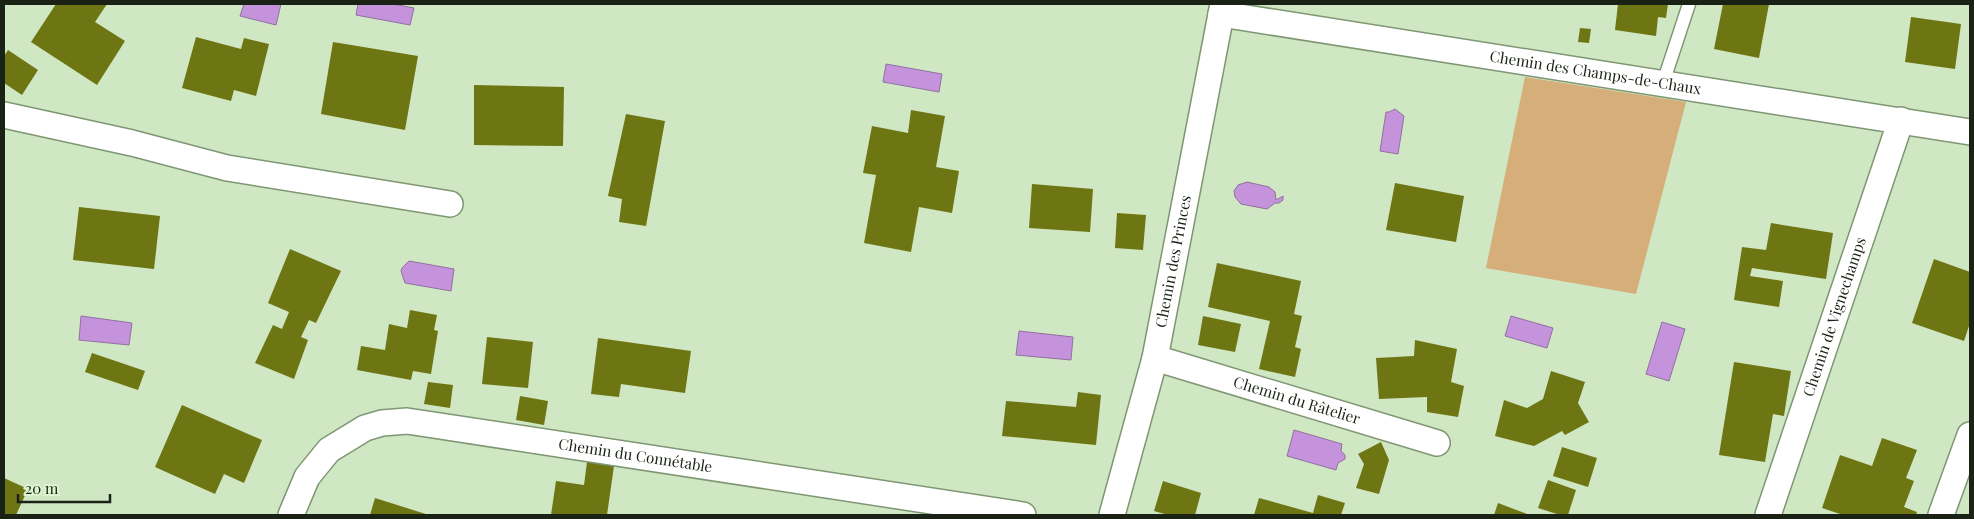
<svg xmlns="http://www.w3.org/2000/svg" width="1974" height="519" font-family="'Playfair Display',serif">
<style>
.green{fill:#d5ae7a}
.water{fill:#c593dc;stroke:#9171a0}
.building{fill:#6e7613}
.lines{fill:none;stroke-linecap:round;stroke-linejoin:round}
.service-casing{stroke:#7f9673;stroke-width:15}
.minor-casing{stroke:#7f9673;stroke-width:28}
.service{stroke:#fff;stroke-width:12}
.minor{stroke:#fff;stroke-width:25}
.labels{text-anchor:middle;stroke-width:4;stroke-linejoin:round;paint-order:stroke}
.street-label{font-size:15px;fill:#192215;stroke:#dcf4cf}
</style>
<rect width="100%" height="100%" fill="#cfe7c2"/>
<!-- green -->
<path class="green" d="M1525,77L1686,102L1636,294L1486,268Z"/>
<!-- water -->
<path class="water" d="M244,4H281L276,25L240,16Z
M358,4H393L414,8L410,25L356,15Z
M886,64L942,74L939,92L883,82Z
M1395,109L1404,116L1398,154L1380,151L1386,112H1389Z
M1247,182L1269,187L1275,192L1276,200L1283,196V200L1279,203H1275L1267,209L1241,204L1235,197L1234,191L1238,185Z
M409,261L454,269L451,291L405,283L401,271L402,268Z
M81,316L132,323L129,345L79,340Z
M1511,316L1553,328L1547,348L1505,336Z
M1662,322L1685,329L1669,381L1646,374Z
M1019,331L1073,337L1071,360L1016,355Z
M1294,430L1342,444L1341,451L1345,455V459L1338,463L1336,470L1287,456Z"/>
<!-- building -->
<path class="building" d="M56,4H107L95,22L125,41L97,85L31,42Z
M1618,4H1668L1666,18L1658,17L1656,36L1615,30Z
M1723,4H1769L1759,58L1714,49Z
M1911,17L1961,24L1955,69L1905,62Z
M1580,28L1591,29L1589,43L1578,42Z
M196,37L241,49L244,38L269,44L256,96L234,90L231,101L182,88Z
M333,42L418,56L405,130L321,114Z
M8,50L38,70L22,95L4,83V56Z
M474,85L564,87L563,146L474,145Z
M911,110L945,116L936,167L959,171L952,213L919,207L911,252L864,243L876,175L863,173L872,126L908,133Z
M626,114L665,121L646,226L619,222L622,199L608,196Z
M1395,183L1464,196L1456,242L1386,230Z
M1032,184L1093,189L1090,232L1029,228Z
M79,207L160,216L154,269L73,260Z
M1117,213L1146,215L1143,250L1115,248Z
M1771,223L1833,233L1826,279L1752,268L1750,276L1783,281L1779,307L1734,300L1742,247L1766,250Z
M290,249L341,271L316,323L309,320L301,337L308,340L294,379L255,363L273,325L282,329L289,312L268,303Z
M1934,259L1970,272V323L1964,341L1912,323Z
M1217,263L1301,281L1294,314L1302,316L1295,347L1301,349L1295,377L1259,369L1270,321L1208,307Z
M410,310L437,315L434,330L438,331L431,374L413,371L411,380L357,370L361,346L385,350L389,324L407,328Z
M1203,316L1241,324L1235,352L1198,345Z
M487,337L533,342L528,388L482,384Z
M598,338L691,351L685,393L621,384L619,397L591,394Z
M1415,340L1457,349L1451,382L1464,386L1458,417L1427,412V397L1379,399L1376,358L1414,356Z
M92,353L145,371L138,390L85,372Z
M1734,362L1791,371L1784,416L1773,414L1765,462L1719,455Z
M1551,371L1585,382L1578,403L1589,422L1565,435L1562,431L1534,446L1495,436L1504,400L1527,408L1543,399Z
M428,382L453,385L450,408L424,404Z
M1078,392L1101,395L1096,445L1002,436L1006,401L1076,407Z
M520,396L548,401L544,425L516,420Z
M182,405L262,440L244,483L224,474L215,494L155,467Z
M1882,438L1917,450L1906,478L1914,481L1904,507L1917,512L1916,515H1843L1822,508L1840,455L1872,466Z
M1381,442L1389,460L1379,494L1356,488L1364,464L1358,454Z
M1562,447L1597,458L1588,487L1553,476Z
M587,462L614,466L607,515H551L556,481L584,485Z
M4,478L28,489L16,515H4Z
M1548,480L1576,490L1568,515H1560L1538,508Z
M1163,481L1201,493L1195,515H1168L1154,511Z
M1318,495L1345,503L1341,515H1254L1259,498L1313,513Z
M375,498L429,515H370Z
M1498,503L1527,514V515H1494Z"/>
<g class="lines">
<!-- service casing -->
<g class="service-casing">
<path id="service" d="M1663,83L1689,4"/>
</g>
<!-- minor casing -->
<g class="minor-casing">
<g id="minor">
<path id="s1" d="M1221,14L1970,132"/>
<path d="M4,115L132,143L227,168L450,204"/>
<path id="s2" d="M1155,358L1437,443"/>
<path id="s3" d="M291,515L307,477L329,450L365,428L382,423L407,421L1023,515"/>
<path id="s4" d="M1112,515L1155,358L1223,4"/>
<path id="s5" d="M1768,515L1901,120"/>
<path d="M1941,515L1970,435"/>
</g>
</g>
<!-- service -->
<use href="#service" class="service"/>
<!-- minor -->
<use href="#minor" class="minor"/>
</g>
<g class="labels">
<!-- street labels -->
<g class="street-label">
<text dy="5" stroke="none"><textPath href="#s1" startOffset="379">Chemin des Champs-de-Chaux</textPath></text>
<text dy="5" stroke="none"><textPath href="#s4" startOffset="261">Chemin des Princes</textPath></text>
<text dy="5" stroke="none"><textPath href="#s5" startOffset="209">Chemin de Vignechamps</textPath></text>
<text dy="5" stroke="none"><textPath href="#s2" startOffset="148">Chemin du Râtelier</textPath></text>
<text dy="5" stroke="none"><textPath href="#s3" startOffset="392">Chemin du Connétable</textPath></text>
</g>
</g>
<!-- border -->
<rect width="1974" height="519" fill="none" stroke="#192215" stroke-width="10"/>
<!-- scale -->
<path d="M18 494v8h92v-8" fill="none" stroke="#192215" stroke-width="2.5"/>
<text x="25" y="494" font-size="15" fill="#192215" stroke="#dcf4cf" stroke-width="4" paint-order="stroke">20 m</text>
</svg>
